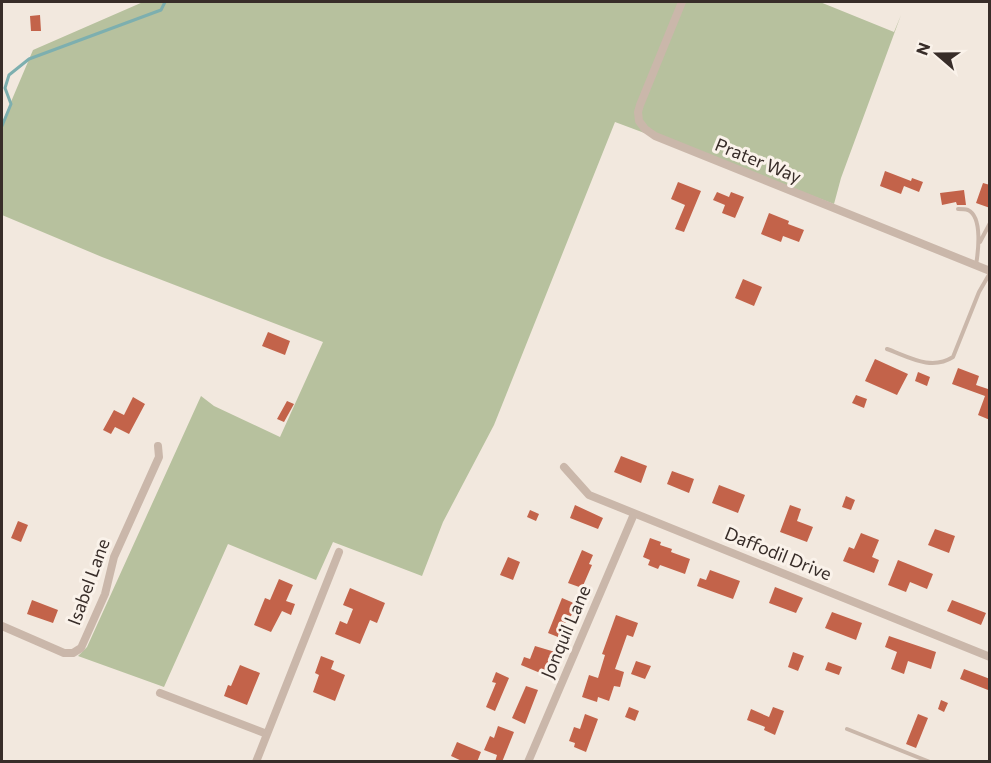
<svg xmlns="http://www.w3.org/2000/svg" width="991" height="763" font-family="Commissioner,sans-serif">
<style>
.green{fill:#b7c19e}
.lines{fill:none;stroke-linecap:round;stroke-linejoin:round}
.stream{stroke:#7dafaf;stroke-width:3}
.building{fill:#c3634a}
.lane{stroke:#cab7aa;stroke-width:4}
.street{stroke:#cab7aa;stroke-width:8}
.labels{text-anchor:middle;stroke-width:6;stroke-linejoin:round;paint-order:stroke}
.street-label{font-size:18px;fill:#382d29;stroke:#faf2ea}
</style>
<rect width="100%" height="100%" fill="#f2e8de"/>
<!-- green -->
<path class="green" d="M143,2H820L894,32L901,15L841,178L834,204L615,122L494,425L443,522L422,576L333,542L316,580L228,544L164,687L78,656L87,647L201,396L214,406L280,437L323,342L102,257L2,215V123L33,50Z"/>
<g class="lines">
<!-- stream -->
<path class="stream" d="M2,126L11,104L5,88L9,75L29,59L161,10L165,2"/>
</g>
<!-- building -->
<path class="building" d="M40,15L41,31H31L30,16Z
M885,171L911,181L912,178L923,182L919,192L904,186L901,194L880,186Z
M678,182L701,191L684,232L675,229L685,205L671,199Z
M983,183L990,185V208L976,203Z
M964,190L966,205H957L956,202L942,205L940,193Z
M717,192L729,197L731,192L744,197L735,218L722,213L725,205L713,200Z
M769,213L789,221L788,224L804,230L799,242L783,236L781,242L761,234Z
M743,279L762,287L754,306L735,298Z
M268,332L290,341L285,355L262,346Z
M875,359L908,374L897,395L865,381Z
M958,368L979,376L976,385L988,389L990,386V420L978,415L985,396L952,384Z
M918,372L930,377L927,386L915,381Z
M856,395L867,399L864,408L852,403Z
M133,397L145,404L129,434L115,427L111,434L103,430L114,410L124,415Z
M287,401L294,404L284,422L277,419Z
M621,456L647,466L641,483L614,472Z
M672,471L694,479L689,493L667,484Z
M719,485L745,495L738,513L712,503Z
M846,496L855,500L851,510L842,507Z
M575,505L603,518L598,529L570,518Z
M790,505L801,509L797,521L813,527L807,542L780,532Z
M530,510L539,514L536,521L527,517Z
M18,521L28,525L21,542L11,538Z
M935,529L955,536L949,553L928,545Z
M861,533L879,540L872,557L879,560L874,573L843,561L849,547L854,549Z
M650,538L661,542L660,545L672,549L671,552L690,559L685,574L660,565L658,569L648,565L650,560L643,557Z
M582,550L593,555L589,564L592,565L582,588L568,583Z
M508,557L520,562L513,580L500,575Z
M898,560L933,574L927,589L910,582L906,592L888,585Z
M710,570L740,581L733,599L697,586L700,578L706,580Z
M279,579L293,585L286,601L295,604L291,615L282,611L271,632L254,625L265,598L270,600Z
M775,587L803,598L796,613L769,603Z
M350,588L385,603L377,623L370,620L360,644L335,634L340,621L347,624L353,609L343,605Z
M562,598L576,604L569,621L567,620L558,637L548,633Z
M32,600L58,610L53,623L27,614Z
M952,600L986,613L981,625L947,611Z
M832,612L862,623L856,640L825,628Z
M616,615L638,623L633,637L627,635L615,669L624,672L620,687L614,686L609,701L598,697L597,702L582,697L589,675L598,678L605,655L602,654Z
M889,636L936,652L931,669L908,661L904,674L891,669L897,652L885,647Z
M535,646L555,652L545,675L521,665L524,657L530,659Z
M793,652L804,656L798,671L788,667Z
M321,656L334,661L331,669L345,675L335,701L313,692L319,675L315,673Z
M636,661L651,666L645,679L631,674Z
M828,662L842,667L839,675L825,670Z
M240,665L260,673L247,705L224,696L228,685L231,686Z
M964,669L990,679L988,690L960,679Z
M496,672L509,678L495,711L486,707L496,683L492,682Z
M526,686L538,690L525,724L512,718Z
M941,700L948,703L944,712L938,709Z
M629,707L639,711L635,721L625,717Z
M773,707L784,711L775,735L764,730L765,727L747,720L751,709L769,717Z
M585,714L598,719L586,752L574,747L575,743L569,741L574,727L580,729Z
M918,714L928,718L916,748L906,744Z
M498,726L514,732L502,762H495L497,755L484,750L490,736L494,738Z
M457,742L481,752L477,762H464L451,756Z"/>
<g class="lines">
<!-- lane -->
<path class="lane" d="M958,209C962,209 965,209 968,210C983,217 978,253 976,265
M980,242L990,223
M887,349C909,357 931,371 953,357L979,292L990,273
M847,729L930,762"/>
<!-- street -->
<path class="street" d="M682,2L640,105L638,112L639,121L645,129L655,136L990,271
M564,467L589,495L990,657
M2,626L64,653H73L81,648L105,594L114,557L159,457L158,446
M160,693L267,734
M256,762L339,552
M528,762L634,514"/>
</g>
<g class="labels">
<!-- street labels -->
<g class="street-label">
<text transform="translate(758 161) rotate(22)" y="6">Prater Way</text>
<text transform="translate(778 554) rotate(22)" y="6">Daffodil Drive</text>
<text transform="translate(89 582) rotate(-70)" y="6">Isabel Lane</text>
<text transform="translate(566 632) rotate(-67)" y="6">Jonquil Lane</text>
</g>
</g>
<!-- border -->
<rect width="991" height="763" fill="none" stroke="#382d29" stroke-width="6"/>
<!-- north arrow -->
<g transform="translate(937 54) rotate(290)" stroke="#faf2ea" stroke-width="4.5" paint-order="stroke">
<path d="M0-4.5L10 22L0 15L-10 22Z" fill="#382d29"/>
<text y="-9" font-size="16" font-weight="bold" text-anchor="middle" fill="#382d29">N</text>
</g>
</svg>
